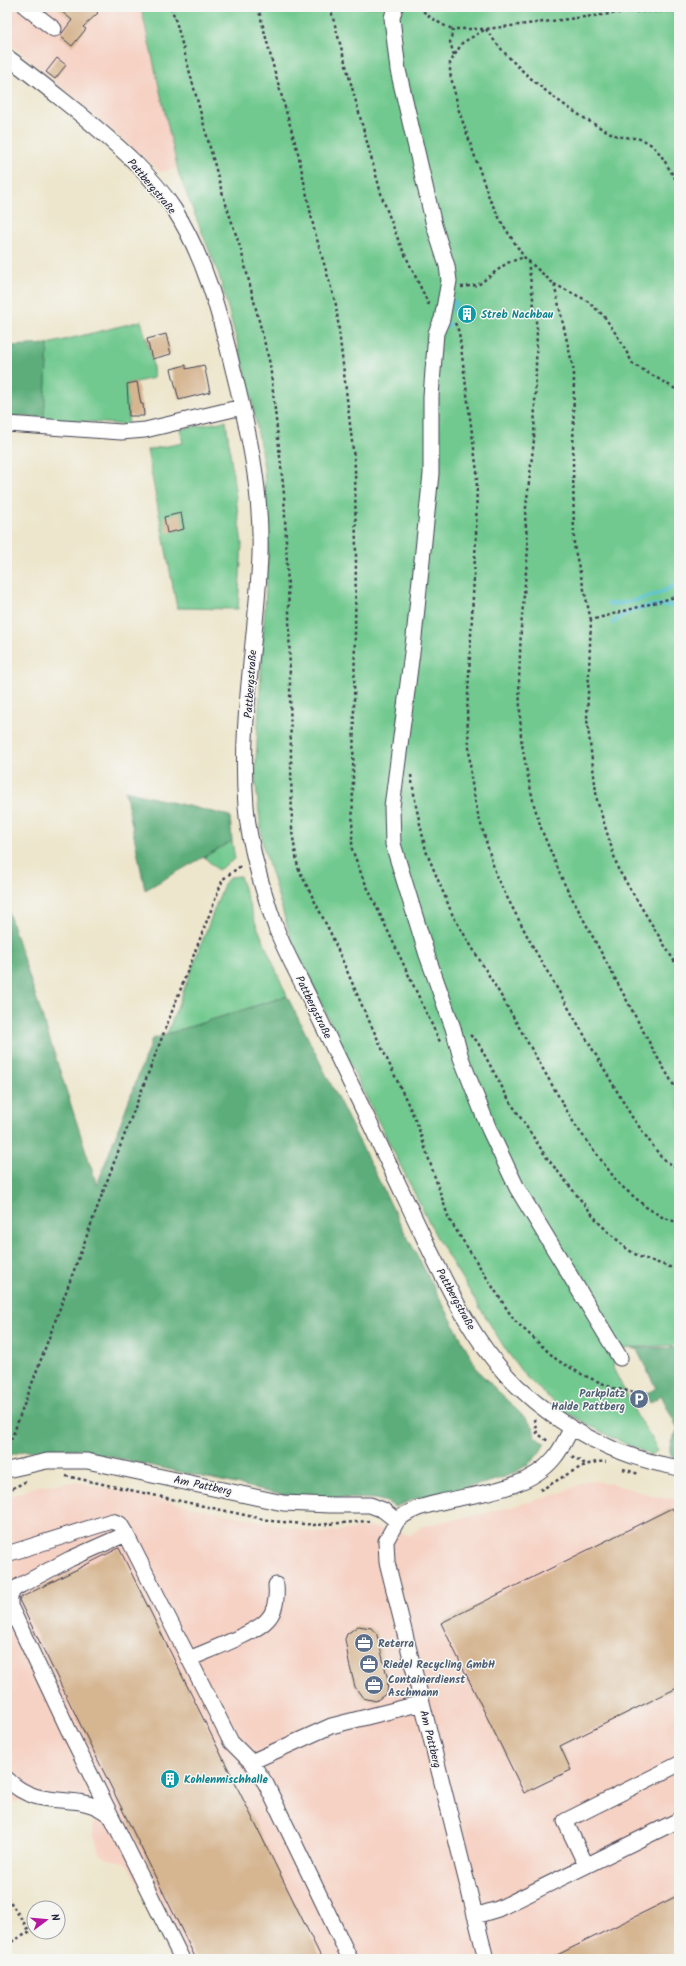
<svg xmlns="http://www.w3.org/2000/svg" width="686" height="1966" font-family="Kalam,sans-serif">
<style>
.built{fill:#f6d2c4}
.green{fill:#71c98f;stroke:#4a7665}
.forest{fill:#5cad7a;stroke:#3f685a}
.lines{fill:none;stroke-linecap:round;stroke-linejoin:round}
.stream{stroke:#59c3d5;stroke-width:4}
.building{fill:#d6b591}
.minor-casing{stroke:#403f51;stroke-width:17}
.path{stroke:#403f51;stroke-width:2.5;stroke-dasharray:3 3;stroke-linecap:butt}
.minor{stroke:#fff;stroke-width:15}
.labels{text-anchor:middle;stroke-width:3;stroke-linejoin:round;paint-order:stroke}
.street-label{font-size:11px;fill:#22223b;stroke:#f6f6f2}
.culture-label{font-size:11px;font-weight:bold;fill:#0d838f;stroke:#f6f6f2;text-anchor:start}
.service-label{font-size:11px;font-weight:bold;fill:#4e5e75;stroke:#f6f6f2;text-anchor:start}
</style>
<rect width="100%" height="100%" fill="#f6f6f2"/>
<filter id="ink" filterUnits="userSpaceOnUse"><feTurbulence type="fractalNoise" baseFrequency=".025" numOctaves="2"/><feDisplacementMap in="SourceGraphic" scale="8" xChannelSelector="R" yChannelSelector="G"/><feConvolveMatrix kernelMatrix="1 2 1 2 8 2 1 2 1" color-interpolation-filters="sRGB"/></filter>
<filter id="wash" filterUnits="userSpaceOnUse"><feTurbulence type="fractalNoise" baseFrequency=".012" numOctaves="4" result="noise"/><feDisplacementMap in="SourceGraphic" scale="16" xChannelSelector="R" yChannelSelector="G"/><feGaussianBlur stdDeviation="0.9" result="paint"/><feColorMatrix in="noise" values="0 0 0 0 0 0 0 0 0 0 0 0 0 0 0 0 0 1.4 0 .05"/><feComposite in="paint" operator="in"/></filter>
<g filter="url(#wash)">
<rect width="100%" height="100%" fill="#ede6cc"/>
<!-- built -->
<path class="built" d="M7,7H141L177,168L161,172L7,41Z
M588,1480L613,1484L661,1498L679,1499V1959H176L130,1867L124,1862L108,1859L100,1854L93,1833L94,1822L92,1814L76,1808L35,1804L20,1801L7,1803V1498L37,1486L76,1482L316,1533L373,1527L410,1535L423,1526L507,1508L561,1493Z"/>
<!-- green -->
<path class="green" d="M141,7H679V1345L624,1348L616,1353L613,1368L638,1418L655,1443L657,1451L651,1455L611,1437L565,1412L525,1376L506,1350L438,1240L354,1073L292,942L263,846L255,777L268,552L264,467L250,389L219,275L179,175Z
M141,321L152,359L154,378L127,384L129,396L128,425L44,418L48,344Z
M226,421L242,544L238,609L177,608L147,450L183,443L180,429Z
M232,841L235,859L218,870L204,857Z
M240,876L254,919L287,996L167,1034L224,884L230,877Z"/>
<!-- forest -->
<path class="forest" d="M48,344L44,418L7,416V346Z
M125,791L230,816L232,841L145,890Z
M7,908L97,1185L152,1039L287,996L403,1229L479,1372L533,1426L535,1437L545,1443C526,1487 451,1486 412,1500C407,1502 401,1505 395,1507L387,1502L375,1499L295,1497L75,1449L24,1451L7,1456Z
M631,1348H679V1460L672,1458C667,1446 672,1440 678,1429L661,1395L650,1403L646,1394L656,1388L637,1350Z"/>
<g class="lines">
<!-- stream -->
<path class="stream" d="M452,300L456,303L454,311
M448,326L449,324
M608,604C624,605 670,594 679,580
M613,623C630,606 657,604 679,606"/>
</g>
<g id="blocks">
<!-- building -->
<path class="building" d="M56,7H92L98,13L83,27L86,29L72,46L60,36L72,20Z
M57,58L66,65L55,79L46,72Z
M166,334L171,354L152,359L147,339Z
M186,365V369L204,365L210,392L179,400L171,369Z
M137,382L141,404H143L144,416H129L127,384Z
M181,513L184,529L167,533L164,517Z
M672,1508L679,1522V1687L560,1746L571,1770L524,1793L441,1623Z
M119,1548L322,1959H196L19,1600L20,1598Z
M358,1626L371,1628L376,1632L378,1639L388,1680L387,1693L376,1701L363,1698L355,1687L349,1663L345,1639L347,1634Z
M679,1895V1959H549Z"/>
</g>
</g>
<g filter="url(#ink)">
<use href="#blocks" fill-opacity="0" stroke="#403f51" stroke-width="1"/>
<g class="lines">
<!-- minor casing -->
<g class="minor-casing">
<path id="minor" d="M26,7L54,29
M395,7L392,18L398,70L434,225L447,266L449,281L442,319L436,333L431,396V474L414,637L392,807L393,844L427,955L453,1028L461,1058L489,1129L517,1188L620,1358
M7,57C32,75 56,95 80,114C113,142 150,172 174,209C204,256 219,311 232,365C248,428 262,490 260,555C257,638 239,722 246,806C249,847 262,889 276,928C286,954 300,978 312,1003C333,1046 353,1089 374,1132C390,1167 407,1202 424,1238C449,1290 475,1345 517,1386C562,1429 618,1457 679,1468
M7,424L121,432L145,430L242,407
M7,1470L47,1461H87L283,1503L330,1505H370L383,1510L397,1521C409,1509 425,1506 441,1502C478,1493 528,1490 554,1458C561,1450 566,1439 571,1429
M397,1521L386,1541L387,1562L486,1959
M7,1554L112,1521L120,1524L126,1534
M189,1659C207,1651 256,1633 267,1620C276,1611 277,1597 276,1585
M251,1762L331,1726L422,1703
M7,1779C41,1814 80,1788 110,1816
M586,1865L565,1821L679,1764
M475,1916L498,1909L679,1820
M182,1959L69,1731L10,1606V1597L13,1590L21,1585L70,1559L126,1534L231,1742L251,1762L266,1784L350,1959"/>
</g>
<!-- path -->
<path class="path" d="M171,7L177,25L222,192L241,250L270,364L284,494L289,611L292,832L298,868L331,934L364,1010L416,1121L449,1219L514,1320L557,1360L583,1375L613,1388L638,1393
M258,7L274,69L298,153L314,229L336,305L355,467L356,559L352,849L362,876L441,1044
M330,7L382,197L399,242L429,305
M419,7C427,16 441,25 453,29
M454,55L450,42L453,29H486C512,69 572,115 615,135C627,140 636,134 650,144C664,154 668,171 679,183
M528,261L537,329L534,440L525,516L528,549L521,628L519,681L521,738L526,767L534,805L542,831L564,883L656,1055L679,1094
M554,284L586,300L604,316L620,340L633,364L679,391
M461,287L478,285L507,263L524,257
M455,323L459,332L477,472L476,537L467,714L471,778L477,811L497,878L533,947L632,1117L661,1157L679,1170
M679,596L591,620L587,719L597,800L618,869L679,969
M591,620L574,546L573,461L574,372L554,284L524,257L503,225L490,200L459,111L450,73V63L462,43L486,29L626,12L679,11
M411,775L416,806L426,851L453,916L496,987L575,1125L619,1184L646,1207L662,1217L679,1223
M470,1035L477,1041L509,1100L547,1158L600,1224L627,1249L640,1257L679,1270
M534,1419L537,1433L549,1442
M7,1451L116,1157L223,879L242,865
M572,1456L585,1464
M623,1469L639,1474
M66,1476L272,1521L314,1525L369,1521
M540,1490C559,1481 585,1459 606,1462
M7,1491L27,1481
M7,1897L30,1932L7,1944"/>
<!-- minor -->
<use href="#minor" class="minor"/>
</g>
</g>
<!-- icons -->
<defs>
<g id="building-disc" transform="scale(1)"><circle r="9.5" fill="#0f9aa8" stroke="#f6f6f2"/><path d="M-4-6H4V6H1V3H-1V6H-4ZM-2.5-4.3h1.7v1.8h-1.7ZM.8-4.3h1.7v1.8H.8ZM-2.5-1h1.7V.8h-1.7ZM.8-1h1.7V.8H.8Z" fill="#fff"/></g>
<g id="parking-disc" transform="scale(1)"><circle r="9.5" fill="#5c6f8a" stroke="#f6f6f2"/><path d="M-3.5-5.5H1a3.5 3.5 0 0 1 0 7H-1V5.5H-3.5ZM-1-3.4V-.6H.8a1.4 1.4 0 0 0 0-2.8Z" fill="#fff"/></g>
<g id="office-disc" transform="scale(1)"><circle r="9.5" fill="#5c6f8a" stroke="#f6f6f2"/><path d="M-6-3h4V-5.5h4V-3h4V5H-6ZM-1-4.5V-3h2v-1.5ZM-6 0V1H6V0Z" fill="#fff"/></g>
</defs>
<g fill-rule="evenodd">
<use href="#building-disc" x="467" y="314"/>
<use href="#parking-disc" x="639" y="1399"/>
<use href="#office-disc" x="364" y="1643"/>
<use href="#office-disc" x="369" y="1664"/>
<use href="#office-disc" x="374" y="1685"/>
<use href="#building-disc" x="170" y="1779"/>
</g>
<g class="labels">
<!-- street labels -->
<g class="street-label">
<text transform="translate(152 186) rotate(50)" y="4">Pattbergstraße</text>
<text transform="translate(250 684) rotate(-86)" y="4">Pattbergstraße</text>
<text transform="translate(314 1007) rotate(64)" y="4">Pattbergstraße</text>
<text transform="translate(456 1299) rotate(61)" y="4">Pattbergstraße</text>
<text transform="translate(203 1485) rotate(12)" y="4">Am Pattberg</text>
<text transform="translate(431 1739) rotate(76)" y="4">Am Pattberg</text>
</g>
<!-- culture labels -->
<g class="culture-label">
<text x="481" y="318">Streb Nachbau</text>
<text x="184" y="1783">Kohlenmischhalle</text>
</g>
<!-- service labels -->
<g class="service-label">
<text x="625" y="1397" text-anchor="end">Parkplatz<tspan x="625" dy="13">Halde Pattberg</tspan></text>
<text x="378" y="1647">Reterra</text>
<text x="383" y="1668">Riedel Recycling GmbH</text>
<text x="388" y="1683">Containerdienst<tspan x="388" dy="13">Aschmann</tspan></text>
</g>
</g>
<!-- margin -->
<rect width="686" height="1966" fill="none" stroke="#f6f6f2" stroke-width="24"/>
<!-- north arrow -->
<g transform="translate(46 1920) rotate(74)"><circle r="19" fill="#f6f6f2" stroke="#a1a1a9"/>
<path d="M0-3L7 15L0 10L-7 15Z" fill="#b5179e"/>
<text y="-6" font-size="11" font-weight="bold" text-anchor="middle" fill="#22223b">N</text>
</g>
</svg>
